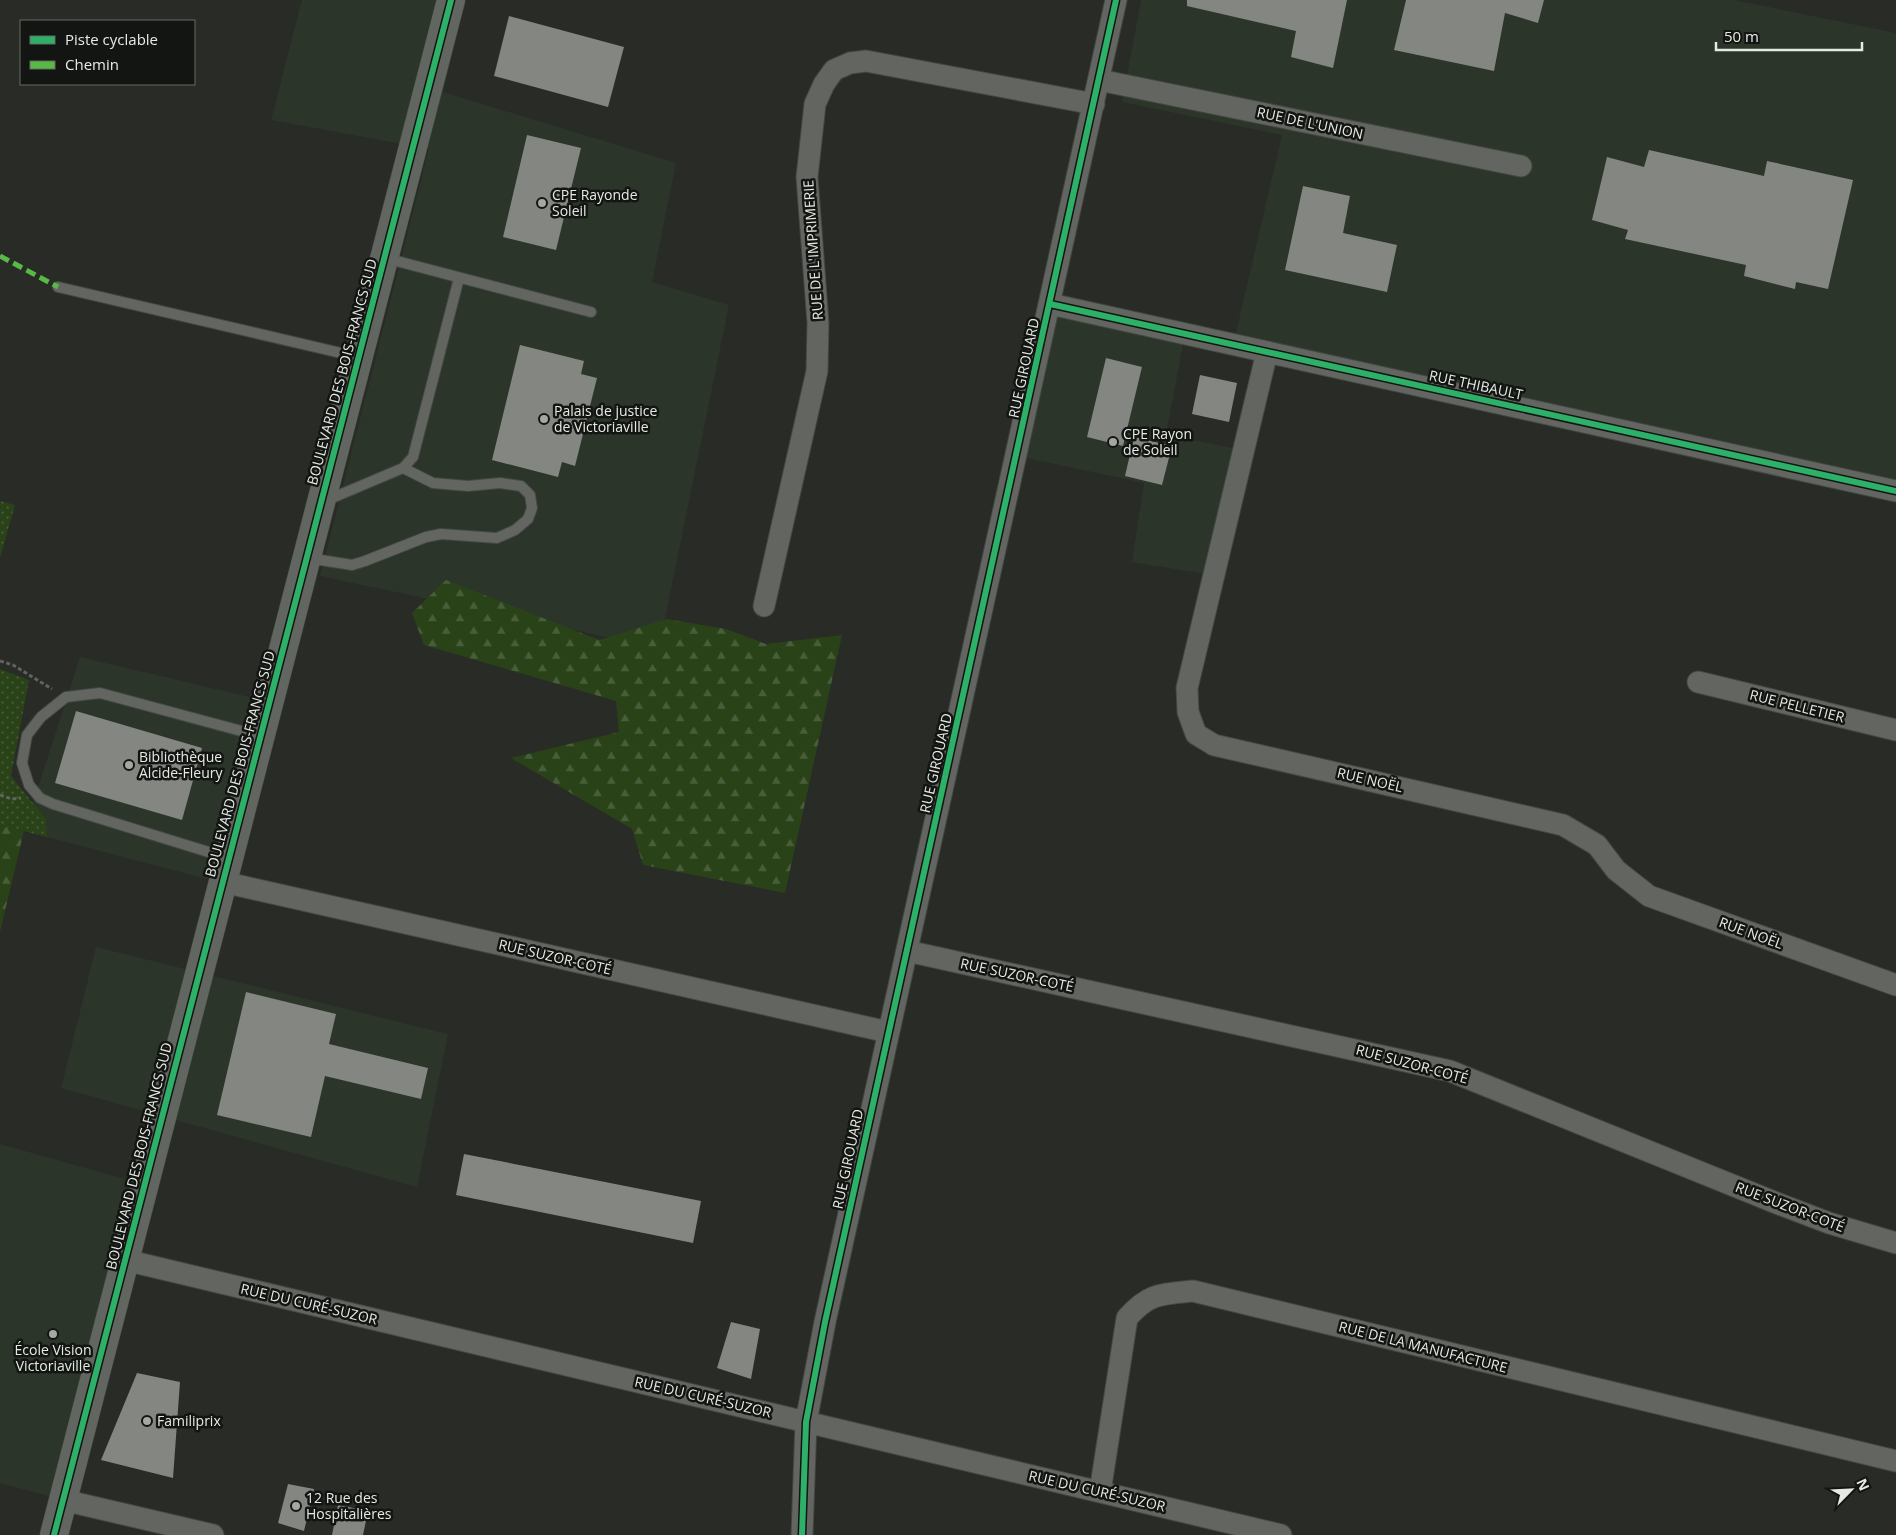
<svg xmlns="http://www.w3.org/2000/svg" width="1896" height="1535" font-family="'Open Sans',sans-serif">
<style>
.built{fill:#2c3529}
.forest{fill:url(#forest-firs)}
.park{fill:url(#park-dots)}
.building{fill:#848682}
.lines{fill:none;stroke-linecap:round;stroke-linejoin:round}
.lane-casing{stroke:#444743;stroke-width:12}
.street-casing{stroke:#444743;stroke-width:23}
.secondary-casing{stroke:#444743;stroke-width:29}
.path{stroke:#626361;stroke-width:3;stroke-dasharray:4 2.5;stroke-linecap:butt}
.lane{stroke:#636561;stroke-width:10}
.street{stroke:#636561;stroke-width:21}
.secondary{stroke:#626660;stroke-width:28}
.quiet{stroke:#58b947;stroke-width:5;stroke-dasharray:10 5;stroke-linecap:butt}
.cycleway-casing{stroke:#121511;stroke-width:9}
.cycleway{stroke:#2db169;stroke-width:6}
.poi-dot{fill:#a4a7a2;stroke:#121511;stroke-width:2}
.labels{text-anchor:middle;stroke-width:5;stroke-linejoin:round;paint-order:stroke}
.street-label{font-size:14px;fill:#e6eae4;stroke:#121511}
.poi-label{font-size:14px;fill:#e6eae4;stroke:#121511;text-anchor:start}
</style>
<defs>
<pattern id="forest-firs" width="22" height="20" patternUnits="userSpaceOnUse" patternTransform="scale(1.25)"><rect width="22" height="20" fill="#294217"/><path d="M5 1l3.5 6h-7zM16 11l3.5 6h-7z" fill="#485d39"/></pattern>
<pattern id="park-dots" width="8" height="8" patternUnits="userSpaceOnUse" patternTransform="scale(1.25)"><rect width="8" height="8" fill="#294217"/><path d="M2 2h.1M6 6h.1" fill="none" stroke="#485d39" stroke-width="1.8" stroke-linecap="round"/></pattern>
</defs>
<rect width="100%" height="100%" fill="#292b27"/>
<!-- built -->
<path class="built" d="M302,0H465L443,92L676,163L652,282L729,305L659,648L320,576L429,149L271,120Z
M1141,0H1734L1896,33V490L1233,345L1282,135L1122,102Z
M1050,304L1185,334L1166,435L1244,450L1218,576L1132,562L1144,483L1017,456Z
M80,657L258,699L207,879L24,831Z
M96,947L448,1034L417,1187L61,1088Z
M0,1144L146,1185L63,1500L0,1483Z"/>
<!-- forest -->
<path class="forest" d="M446,580L599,640L667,619L726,629L766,644L842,635L785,893L643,865L632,829L511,758L619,732L616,701L424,645L412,613Z
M0,825L24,831L0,932Z"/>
<!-- park -->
<path class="park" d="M0,501L15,505L0,558Z
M0,669L29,680L11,776L46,819L47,837L0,825Z"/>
<!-- building -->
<path class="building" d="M1187,0H1347L1333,68L1291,57L1296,31L1187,6Z
M1406,0H1544L1538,23L1505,13L1494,71L1394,50Z
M509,16L624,47L608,107L494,76Z
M527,135L581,148L556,250L503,237Z
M1649,150L1764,176L1767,161L1853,180L1828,289L1796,282L1795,289L1744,276L1746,265L1625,239L1628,230L1592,220L1607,157L1644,167Z
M1303,186L1350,196L1343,233L1397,245L1387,292L1285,270Z
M520,345L584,361L581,374L597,378L575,466L562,462L558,477L492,460Z
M1106,358L1142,367L1123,446L1087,437Z
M1200,375L1237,383L1229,422L1192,414Z
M1134,437L1172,446L1162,485L1125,476Z
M76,711L202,748L182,820L55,783Z
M246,992L336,1014L329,1044L428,1068L421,1099L325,1076L311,1137L217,1115Z
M464,1154L701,1201L693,1243L456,1195Z
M731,1322L760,1329L751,1379L717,1368Z
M137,1373L180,1382L173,1478L101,1460Z
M288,1484L314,1489L304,1531L278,1523Z
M338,1505L368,1511L363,1535H332Z"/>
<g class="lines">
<!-- lane casing -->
<g class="lane-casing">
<path id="lane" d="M385,258L591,312
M58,287L358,357
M325,501L403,468L413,457L459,278
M308,558L352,565L365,561L426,537L441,534L497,538L515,530L528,519L532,508L530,495L521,486L500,483L468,486L433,483L403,468
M228,858L53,804L40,798L29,785L22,763L27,735L41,717L66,697L100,693L260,736"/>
</g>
<!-- street casing -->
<g class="street-casing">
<path id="street" d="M1099,80L1521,166
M1050,304L1896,491
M1267,352L1187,688L1188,712L1196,734L1214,745L1563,825L1597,845L1616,870L1649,896L1896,985
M764,606L817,371L818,323L807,177L815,104L824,84L834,70L850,63L866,61L1094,104
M1698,682L1896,730
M223,882L888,1032
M907,951L1450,1071L1779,1204L1829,1223L1896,1243
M125,1260L1281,1535
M1100,1492L1127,1318C1149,1293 1161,1294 1193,1291L1896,1461
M63,1500L213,1535
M802,1535L806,1422L825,1322L1116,0"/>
</g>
<!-- secondary casing -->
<g class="secondary-casing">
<path id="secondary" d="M54,1535L451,0"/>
</g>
<!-- path -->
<path class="path" d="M0,661L13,665L52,689
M0,795L12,799L21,798"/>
<!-- lane -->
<use href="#lane" class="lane"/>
<!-- street -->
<use href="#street" class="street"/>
<!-- secondary -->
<use href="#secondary" class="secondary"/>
<!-- quiet -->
<path class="quiet" d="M0,256L58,287"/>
<!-- cycleway casing -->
<g class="cycleway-casing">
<path id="cycleway" d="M1050,304L1896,491
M54,1535L451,0
M802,1535L806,1422L825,1322L1116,0"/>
</g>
<!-- cycleway -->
<use href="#cycleway" class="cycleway"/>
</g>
<!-- markers -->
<g class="poi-dot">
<circle cx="542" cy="203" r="5"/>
<circle cx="544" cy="419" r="5"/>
<circle cx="1113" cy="442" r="5"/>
<circle cx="129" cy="765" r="5"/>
<circle cx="53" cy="1334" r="5"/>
<circle cx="147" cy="1421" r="5"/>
<circle cx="296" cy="1506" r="5"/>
</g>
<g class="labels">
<!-- street labels -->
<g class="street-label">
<text transform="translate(1310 123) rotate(12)" y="5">RUE DE L'UNION</text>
<text transform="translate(813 250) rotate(-94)" y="5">RUE DE L'IMPRIMERIE</text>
<text transform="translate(1024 368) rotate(-78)" y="5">RUE GIROUARD</text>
<text transform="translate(342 372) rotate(-75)" y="5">BOULEVARD DES BOIS-FRANCS SUD</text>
<text transform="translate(1476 385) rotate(12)" y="5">RUE THIBAULT</text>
<text transform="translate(1797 706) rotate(14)" y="5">RUE PELLETIER</text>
<text transform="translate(936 763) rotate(-77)" y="5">RUE GIROUARD</text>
<text transform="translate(240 764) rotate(-75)" y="5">BOULEVARD DES BOIS-FRANCS SUD</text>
<text transform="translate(1370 780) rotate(13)" y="5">RUE NOËL</text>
<text transform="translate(1751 933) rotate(20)" y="5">RUE NOËL</text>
<text transform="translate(555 957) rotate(13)" y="5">RUE SUZOR-COTÉ</text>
<text transform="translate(1017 975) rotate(12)" y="5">RUE SUZOR-COTÉ</text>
<text transform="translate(1412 1064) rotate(15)" y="5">RUE SUZOR-COTÉ</text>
<text transform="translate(139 1156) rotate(-76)" y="5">BOULEVARD DES BOIS-FRANCS SUD</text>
<text transform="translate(848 1159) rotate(-78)" y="5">RUE GIROUARD</text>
<text transform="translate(1790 1207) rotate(21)" y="5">RUE SUZOR-COTÉ</text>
<text transform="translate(309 1304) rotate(13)" y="5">RUE DU CURÉ-SUZOR</text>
<text transform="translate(1423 1347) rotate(14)" y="5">RUE DE LA MANUFACTURE</text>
<text transform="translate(703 1397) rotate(13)" y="5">RUE DU CURÉ-SUZOR</text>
<text transform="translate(1097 1491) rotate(13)" y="5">RUE DU CURÉ-SUZOR</text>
</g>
<!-- poi labels -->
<g class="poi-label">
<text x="552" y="200">CPE Rayonde<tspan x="552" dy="16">Soleil</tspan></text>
<text x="554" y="416">Palais de justice<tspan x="554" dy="16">de Victoriaville</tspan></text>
<text x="1123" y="439">CPE Rayon<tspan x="1123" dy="16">de Soleil</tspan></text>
<text x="139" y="762">Bibliothèque<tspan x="139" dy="16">Alcide-Fleury</tspan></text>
<text x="53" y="1355" text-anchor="middle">École Vision<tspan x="53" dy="16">Victoriaville</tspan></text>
<text x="157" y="1426">Familiprix</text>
<text x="306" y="1503">12 Rue des<tspan x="306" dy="16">Hospitalières</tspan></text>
</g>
</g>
<!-- legend -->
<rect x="20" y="20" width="175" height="65" fill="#121511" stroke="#676a65"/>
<rect x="30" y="36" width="25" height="8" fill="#2db169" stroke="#676a65"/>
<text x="65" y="45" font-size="15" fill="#e6eae4">Piste cyclable</text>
<rect x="30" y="61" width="25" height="8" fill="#58b947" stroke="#676a65"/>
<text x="65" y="70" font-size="15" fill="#e6eae4">Chemin</text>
<!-- north arrow -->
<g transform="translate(1851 1490) rotate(66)" stroke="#121511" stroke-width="4" paint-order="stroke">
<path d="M0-4L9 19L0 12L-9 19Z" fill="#e6eae4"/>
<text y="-8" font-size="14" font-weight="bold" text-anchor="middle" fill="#e6eae4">N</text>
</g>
<!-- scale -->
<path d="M1716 42v8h146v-8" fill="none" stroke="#e6eae4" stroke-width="2.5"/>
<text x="1724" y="42" font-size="15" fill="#e6eae4" stroke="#121511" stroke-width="4" paint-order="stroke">50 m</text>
</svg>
